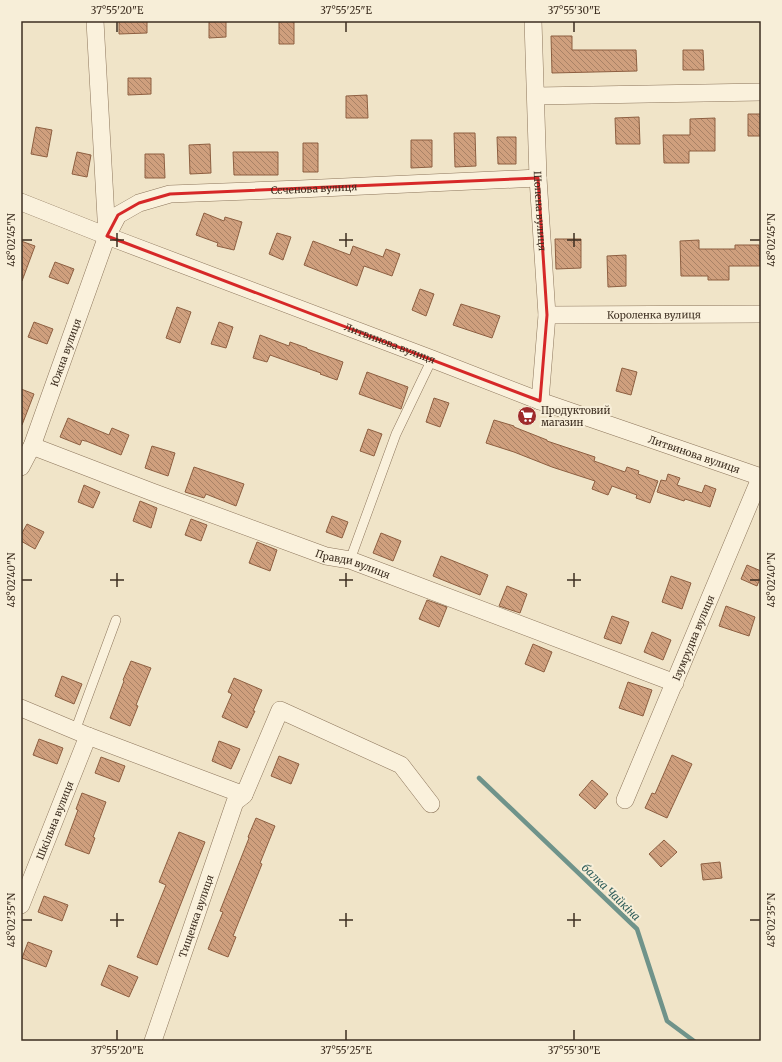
<svg xmlns="http://www.w3.org/2000/svg" width="782" height="1062" font-family="Merriweather,serif">
<style>
.lines{fill:none;stroke-linecap:round;stroke-linejoin:round}
.stream{stroke:#6f938a;stroke-width:4.5}
.building{fill:url(#building-back-hatch);stroke:#8d5f41}
.service-casing{stroke:#8d765c;stroke-width:10}
.minor-casing{stroke:#8d765c;stroke-width:18}
.service{stroke:#faf1dc;stroke-width:9}
.minor{stroke:#faf1dc;stroke-width:17}
.marked{fill:none;stroke:#d62828;stroke-width:3;stroke-linejoin:round}
.ticks{fill:none;stroke:#3d2e20;stroke-width:1.5}
.labels{text-anchor:middle;stroke-width:4;stroke-linejoin:round;paint-order:stroke}
.street-label{font-size:10px;fill:#3d2e20;stroke:#f7eed8}
.poi-label{font-size:10px;fill:#3d2e20;stroke:#f7eed8;text-anchor:start}
.water-label{font-size:11px;font-style:italic;fill:#2f5d5a;stroke:#f7eed8}
.neatline{fill:none;stroke:#3d2e20;stroke-width:1.5}
.ticks-label{font-size:10px;text-anchor:middle;fill:#3d2e20}
</style>
<defs>
<pattern id="building-back-hatch" width="6" height="6" patternUnits="userSpaceOnUse"><rect width="6" height="6" fill="#cf9f7d"/><path d="M-1 5l2 2M0 0l6 6M5-1l2 2" fill="none" stroke="#a98266"/></pattern>
</defs>
<rect width="100%" height="100%" fill="#f0e4c8"/>
<g class="lines">
<!-- stream -->
<path class="stream" d="M479,778L637,929L667,1021L694,1041"/>
</g>
<!-- building -->
<path class="building" d="M119,21H147V33L119,34Z
M209,21H226V37L209,38Z
M279,21H294V44H279Z
M551,36H572V50H636L637,71L552,73Z
M683,50H703L704,70H683Z
M128,78H151V94L128,95Z
M367,95L368,118H346V96Z
M748,114H761V136H748Z
M639,117L640,144H616L615,118Z
M715,118V151H689V163H664L663,135H690V119Z
M36,127L52,130L47,157L31,154Z
M454,133H475L476,166L455,167Z
M497,137H516V164H498Z
M411,140H432V167L411,168Z
M303,143H318V172H303Z
M210,144L211,173L190,174L189,145Z
M77,152L91,155L87,177L72,174Z
M233,152H278V175H234Z
M145,154H164L165,178H145Z
M204,213L224,221L225,217L242,222L234,250L217,246L218,243L196,235Z
M277,233L291,237L283,260L269,254Z
M555,239H581V268L556,269Z
M699,240V249H735V245H759L760,266H729V280H708V276H681L680,241Z
M21,241L35,246L22,281L21,280Z
M313,241L350,255L353,246L383,257L386,249L400,254L392,276L364,266L357,286L304,265Z
M626,255V286L608,287L607,256Z
M55,262L74,269L68,284L49,277Z
M420,289L434,294L426,316L412,310Z
M461,304L500,316L492,338L453,325Z
M177,307L191,312L180,343L166,338Z
M34,322L53,329L47,344L28,337Z
M219,322L233,327L226,348L211,344Z
M260,335L289,346L290,342L307,348V349L343,362L337,380L320,374L321,373L270,355L267,362L253,358Z
M622,368L637,372L631,395L616,391Z
M367,372L408,387L401,409L359,394Z
M21,389L34,394L22,425L21,424Z
M434,398L449,403L440,427L426,422Z
M68,418L109,435L112,428L129,435L121,455L86,441H85L82,440L80,445L60,437Z
M494,420L514,426V427L547,440V441L595,457L594,461L625,472L627,467L639,471L638,474L658,481L650,503L636,498L637,495L612,486L608,495L592,489L595,481L552,467L514,452L486,443Z
M368,429L382,434L374,456L360,451Z
M152,446L175,453L168,476L145,468Z
M194,467L244,484L236,506L206,494L204,498L185,492Z
M668,474L680,478L677,485L702,493L705,485L716,489L710,507L685,499L684,501L657,492L661,480L666,481Z
M84,485L100,492L93,508L78,502Z
M140,501L157,508L151,528L133,521Z
M332,516L348,522L342,538L326,532Z
M191,519L207,525L201,541L185,535Z
M27,524L44,532L35,549L21,541V535Z
M381,533L401,541L393,561L373,553Z
M257,542L277,550L270,571L249,563Z
M441,556L488,575L480,595L433,576Z
M747,565L761,571V576L757,586L741,579Z
M671,576L691,583L682,609L662,602Z
M507,586L527,594L520,613L499,606Z
M427,600L447,607L439,627L419,619Z
M726,606L755,617L749,636L719,626Z
M612,616L629,622L621,644L604,638Z
M652,632L671,640L663,660L644,652Z
M533,644L552,652L544,672L525,664Z
M131,661L151,668L136,705L138,706L130,726L110,718L124,681L123,680Z
M62,676L82,684L74,704L55,696Z
M234,678L262,690L253,711H255L247,728L222,717L232,694L228,692Z
M628,682L652,690L643,716L619,708Z
M39,739L63,748L57,764L33,755Z
M219,741L240,749L231,769L212,761Z
M672,755L692,764L667,818L645,808L652,793L655,794Z
M279,756L299,764L291,784L271,776Z
M101,757L125,766L119,782L95,773Z
M592,780L608,794L595,809L579,795Z
M82,793L106,802L93,837L95,838L89,854L65,845L78,810L76,809Z
M256,818L275,826L260,863L262,864L233,936L236,937L228,957L208,949L223,912L220,911L249,838L248,837Z
M179,832L205,842L157,965L137,957L166,885L159,882Z
M664,840L677,852L661,867L649,854Z
M720,862L722,878L703,880L701,864Z
M44,896L68,905L62,921L38,912Z
M28,942L52,951L46,967L22,958Z
M109,965L138,977L129,997L101,985Z"/>
<g class="lines">
<!-- service casing -->
<g class="service-casing">
<path id="service" d="M350,560L396,434L432,359
M75,731L116,620"/>
</g>
<!-- minor casing -->
<g class="minor-casing">
<g id="minor">
<path d="M95,21L107,236"/>
<path id="s1" d="M533,21L538,178L547,315L540,401"/>
<path d="M536,96L761,92"/>
<path id="s2" d="M21,202L107,236L432,359L540,401L761,477"/>
<path id="s3" d="M547,315L761,314"/>
<path id="s4" d="M32,446L152,492L326,556L350,560L675,683"/>
<path id="s5" d="M21,467L32,446L107,236L118,215L139,203L170,194L300,189L538,178"/>
<path d="M21,708L88,736L244,795L280,710L401,765L431,804"/>
<path id="s6" d="M625,800L761,476"/>
<path id="s7" d="M21,905L88,736"/>
<path id="s8" d="M153,1041L235,802L244,795"/>
</g>
</g>
<!-- service -->
<use href="#service" class="service"/>
<!-- minor -->
<use href="#minor" class="minor"/>
</g>
<!-- marked area -->
<path class="marked" d="M538,178L547,315L540,401L107,236L118,215L139,203L170,194Z"/>
<!-- ticks -->
<path class="ticks" d="M117,22V32M346,22V32M574,22V32M117,233V247M346,233V247M574,233V247M22,240H32M110,240H124M339,240H353M567,240H581M750,240H760M117,573V587M346,573V587M574,573V587M22,580H32M110,580H124M339,580H353M567,580H581M750,580H760M117,913V927M346,913V927M574,913V927M22,920H32M110,920H124M339,920H353M567,920H581M750,920H760M117,1030V1040M346,1030V1040M574,1030V1040"/>
<!-- icons -->
<defs>
<g id="supermarket-disc" transform="scale(1)"><circle r="9.5" fill="#9e2a2b" stroke="#f7eed8"/><path d="M-6-5.5h2.5l.6 2H6L4.5 2H-2.5L-4.4-4H-6ZM-1.5 3.2a1.3 1.3 0 1 0 .1 0ZM3 3.2a1.3 1.3 0 1 0 .1 0Z" fill="#fff"/></g>
</defs>
<g fill-rule="evenodd">
<use href="#supermarket-disc" x="527" y="416"/>
</g>
<g class="labels">
<!-- street labels -->
<g class="street-label">
<text dy="4" stroke="none"><textPath href="#s5" startOffset="471">Сєченова вулиця</textPath></text>
<text dy="4" stroke="none"><textPath href="#s1" startOffset="190">Шопена вулиця</textPath></text>
<text dy="4" stroke="none"><textPath href="#s3" startOffset="107">Короленка вулиця</textPath></text>
<text dy="4" stroke="none"><textPath href="#s2" startOffset="395">Литвинова вулиця</textPath></text>
<text dy="4" stroke="none"><textPath href="#s5" startOffset="123">Южна вулиця</textPath></text>
<text dy="4" stroke="none"><textPath href="#s2" startOffset="719">Литвинова вулиця</textPath></text>
<text dy="4" stroke="none"><textPath href="#s4" startOffset="342">Правди вулиця</textPath></text>
<text dy="4" stroke="none"><textPath href="#s6" startOffset="176">Ізумрудна вулиця</textPath></text>
<text dy="4" stroke="none"><textPath href="#s7" startOffset="91">Шкільна вулиця</textPath></text>
<text dy="4" stroke="none"><textPath href="#s8" startOffset="132">Тищенка вулиця</textPath></text>
</g>
<!-- poi labels -->
<g class="poi-label">
<text x="541" y="414">Продуктовий<tspan x="541" dy="12">магазин</tspan></text>
</g>
<!-- water labels -->
<g class="water-label">
<text transform="translate(611 892) rotate(44)" y="4">балка Чайкіна</text>
</g>
</g>
<!-- border -->
<rect width="782" height="1062" fill="none" stroke="#f7eed8" stroke-width="44"/>
<rect x="22" y="22" width="738" height="1018" class="neatline"/>
<g class="ticks-label">
<text x="117" y="14">37°55'20"E</text>
<text x="346" y="14">37°55'25"E</text>
<text x="574" y="14">37°55'30"E</text>
<text transform="translate(11 240) rotate(-90)" y="4">48°02'45"N</text>
<text transform="translate(771 240) rotate(-90)" y="4">48°02'45"N</text>
<text transform="translate(11 580) rotate(-90)" y="4">48°02'40"N</text>
<text transform="translate(771 580) rotate(-90)" y="4">48°02'40"N</text>
<text transform="translate(11 920) rotate(-90)" y="4">48°02'35"N</text>
<text transform="translate(771 920) rotate(-90)" y="4">48°02'35"N</text>
<text x="117" y="1054">37°55'20"E</text>
<text x="346" y="1054">37°55'25"E</text>
<text x="574" y="1054">37°55'30"E</text>
</g>
</svg>
